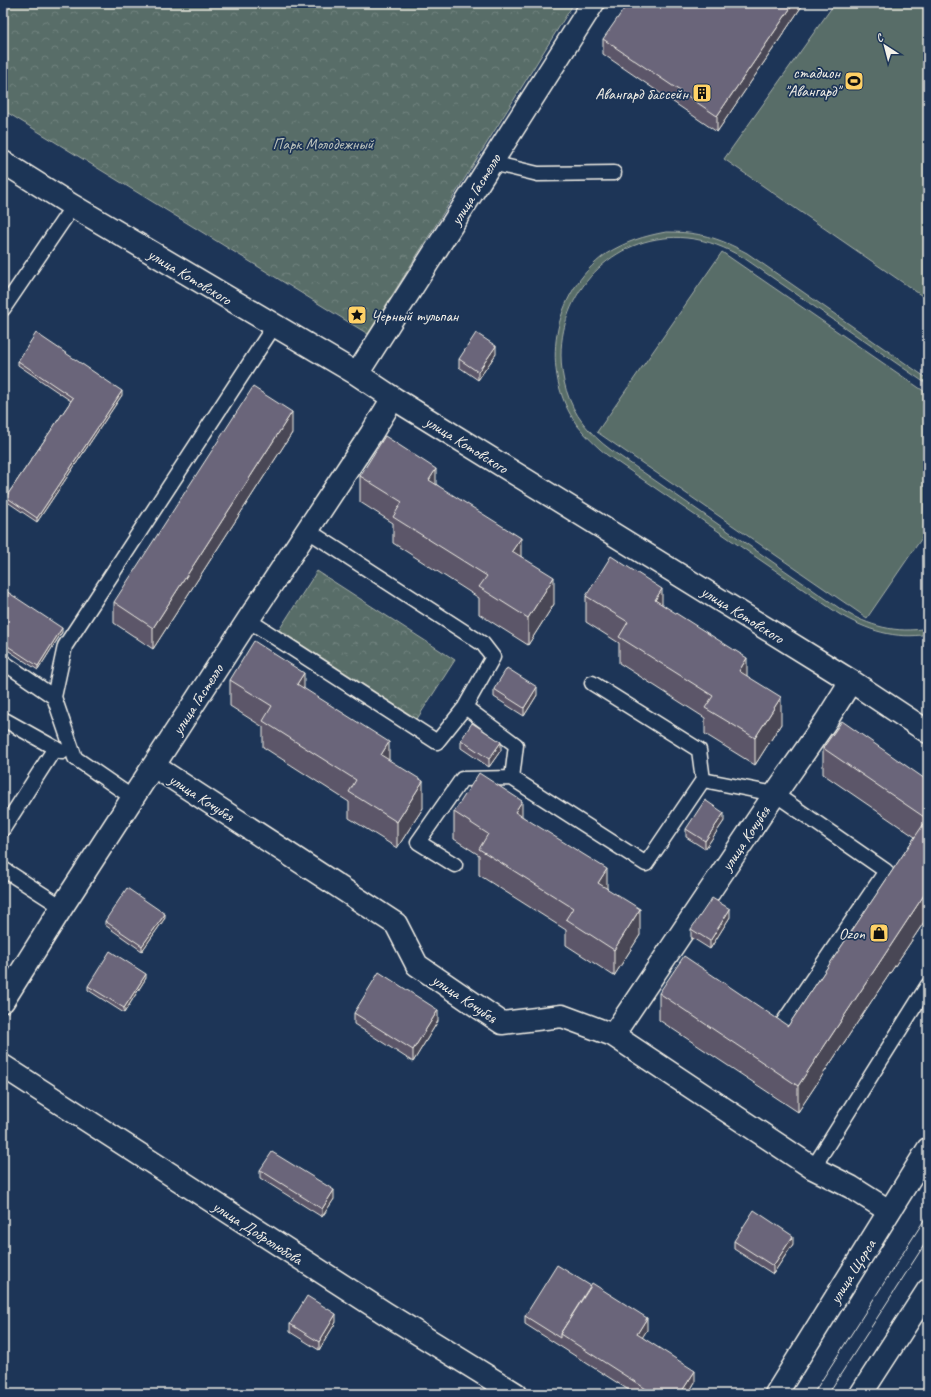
<svg xmlns="http://www.w3.org/2000/svg" width="931" height="1397" font-family="Caveat,sans-serif">
<style>
.green{fill:#586d68;stroke:#a6afa8}
.forest{fill:url(#forest-crowns);stroke:#a6afa8}
.lines{fill:none;stroke-linecap:round;stroke-linejoin:round}
.service-casing{stroke:#f4f1e8;stroke-width:17}
.minor-casing{stroke:#f4f1e8;stroke-width:25}
.secondary-casing{stroke:#f4f1e8;stroke-width:25}
.service{stroke:#1d3557;stroke-width:14}
.minor{stroke:#1d3557;stroke-width:22}
.secondary{stroke:#1d3557;stroke-width:22}
.tram{stroke:#f4f1e8;stroke-width:1}
.wall{fill:#5b5769;stroke:#f4f1e8}
.shaded-wall{fill:#4a4755;stroke:#f4f1e8}
.building{fill:#6a657a;stroke:#f4f1e8}
.labels{text-anchor:middle;stroke-width:3.5;stroke-linejoin:round;paint-order:stroke}
.poi-label{font-size:16px;fill:#f4f1e8;stroke:#1d3557;text-anchor:end}
.park-label{font-size:16px;fill:#bdc3bb;stroke:#1d3557}
.street-label{font-size:16px;fill:#f4f1e8;stroke:#1d3557}
</style>
<defs>
<pattern id="forest-crowns" width="20" height="18" patternUnits="userSpaceOnUse"><rect width="20" height="18" fill="#586d68"/><path d="M2 6a3 3 0 1 1 6 0M12 15a3 3 0 1 1 6 0" fill="none" stroke="#71827e"/></pattern>
</defs>
<rect width="100%" height="100%" fill="#1d3557"/>
<filter id="ink" filterUnits="userSpaceOnUse"><feTurbulence type="fractalNoise" baseFrequency=".025" numOctaves="2"/><feDisplacementMap in="SourceGraphic" scale="8" xChannelSelector="R" yChannelSelector="G"/><feConvolveMatrix kernelMatrix="1 2 1 2 8 2 1 2 1" color-interpolation-filters="sRGB"/></filter>
<g filter="url(#ink)">
<!-- green -->
<path class="green" d="M835,3H928V300L724,159Z
M666,232C699,232 717,237 747,253L928,379V385L744,258C726,248 708,240 687,238C619,231 561,287 561,355C561,378 568,404 583,423C591,433 600,442 611,450L842,610C869,626 896,634 928,628V634C895,640 867,630 839,614L607,455C596,446 586,436 577,425C539,371 552,293 606,254C625,242 644,236 666,232Z
M722,252L928,394V529L867,618L597,432Z"/>
<!-- forest -->
<path class="forest" d="M3,3H574L368,334L3,110Z
M317,571L455,660L417,719L279,630Z"/>
<g class="lines">
<!-- service casing -->
<g class="service-casing">
<path id="service" d="M492,163L538,174L614,173
M3,309L73,206
M248,620L437,742L465,707L493,657L483,644L307,530
M3,662L54,697
M592,683L699,750L703,780
M465,707L516,745L512,778L646,864L703,780L775,794L886,871L778,1030L771,1025
M3,719L62,752
M133,798L75,758L54,697L65,646L274,326
M3,829L55,748
M455,865L418,842L462,779L512,778
M3,869L62,907
M813,1168L928,985"/>
</g>
<!-- minor casing -->
<g class="minor-casing">
<path id="minor" d="M3,162L73,206L357,374L393,398L851,681L928,732
M357,374L593,3
M154,766L396,924L417,965L502,1023L562,1016L613,1035L813,1168L851,1187L889,1211
M3,1001L62,907L248,620L371,434L393,398
M613,1035L775,794L826,721L851,681
M3,1066L385,1313L516,1394"/>
</g>
<!-- secondary casing -->
<g class="secondary-casing">
<path id="secondary" d="M776,1394L928,1149
M861,1394L928,1290"/>
</g>
<!-- service -->
<use href="#service" class="service"/>
<!-- minor -->
<use href="#minor" class="minor"/>
<!-- secondary -->
<use href="#secondary" class="secondary"/>
<!-- tram -->
<path class="tram" d="M813,1394L928,1214
M828,1394L928,1239"/>
</g>
<!-- wall -->
<path class="wall" d="M804,3L717,132L603,54V39Z
M496,354L478,380L459,367V359Z
M18,361L122,395L37,522L6,501V497L71,401L18,365Z
M292,433L153,649L114,623V602Z
M360,476L436,484L521,556L554,604L528,645L479,614V598L393,543V523L360,502Z
M3,589L62,632L38,670L3,647Z
M586,596L662,604L747,676L781,724L755,765L705,734V718L619,663V643L586,622Z
M230,680L304,689L389,760L423,808L397,848L349,818V802L263,747V727L230,706Z
M494,689L537,695L524,716L494,697Z
M461,740L501,750L489,767L461,748Z
M823,748L928,781V916L798,1112L659,1020V993L788,1026L915,837L823,774Z
M454,812L522,816L607,888L640,935L614,976L566,945V930L479,875V855L454,839Z
M724,821L705,849L686,837V829Z
M730,917L710,949L691,937V929Z
M165,918L142,951L105,925V921Z
M146,978L124,1013L88,990V986Z
M354,1013L438,1021L413,1062L354,1024Z
M260,1170L334,1199L322,1217L260,1178Z
M734,1241L793,1244L773,1274L734,1249Z
M525,1316L647,1330L642,1337L695,1382L688,1394H635L525,1324Z
M336,1322L319,1350L290,1332V1324Z"/>
<!-- shaded-wall -->
<path class="shaded-wall" d="M794,3H804L717,132V116Z
M496,346V354L478,380V372Z
M122,391V395L37,522V518Z
M292,412V433L153,649V628Z
M436,469V495L429,480Z
M521,538V564L512,551Z
M554,577V604L528,645V618Z
M662,589V615L655,600Z
M62,628V632L38,670V666Z
M747,658V684L739,671Z
M304,673V699L297,684Z
M537,687V695L524,716V708Z
M781,697V724L755,765V738Z
M389,742V768L381,755Z
M501,742V750L489,767V759Z
M6,743V747L3,751V747Z
M423,781V808L397,848V822Z
M522,801V827L515,812Z
M724,813V821L705,849V841Z
M607,869V896L598,883Z
M928,889V916L798,1112V1086Z
M640,909V935L614,976V950Z
M730,909V917L710,949V941Z
M165,914V918L142,951V946Z
M146,974V978L124,1013V1008Z
M438,1010V1021L413,1062V1050Z
M334,1190V1199L322,1217V1209Z
M793,1236V1244L773,1274V1266Z
M336,1314V1322L319,1350V1342Z
M647,1318V1330L637,1346V1334Z
M695,1371V1382L688,1394H680Z"/>
<!-- building -->
<path class="building" d="M628,3H794L717,116L603,39Z
M36,333L122,391L37,518L6,497L73,398L18,361Z
M476,333L496,346L478,372L459,359Z
M253,387L292,412L153,628L114,602Z
M385,436L436,469L429,480L521,538L512,551L554,577L528,618L479,587L487,576L393,517L402,502L360,476Z
M611,556L662,589L655,600L747,658L739,671L781,697L755,738L705,708L713,696L619,637L628,622L586,596Z
M3,589L62,628L38,666L3,643Z
M254,641L304,673L297,684L389,742L381,755L423,781L397,822L349,792L356,780L263,721L272,706L230,680Z
M507,668L537,687L524,708L494,689Z
M842,721L928,781V889L798,1086L659,993L684,956L788,1026L927,819L823,748Z
M472,723L501,742L489,759L461,740Z
M3,741L6,743L3,747Z
M479,773L522,801L515,812L607,869L598,883L640,909L614,950L566,919L573,908L479,849L488,834L454,812Z
M705,800L724,813L705,841L686,829Z
M127,888L165,914L142,946L105,921Z
M712,898L730,909L710,941L691,929Z
M110,951L146,974L124,1008L88,986Z
M379,972L438,1010L413,1050L354,1013Z
M272,1152L334,1190L322,1209L260,1170Z
M754,1210L793,1236L773,1266L734,1241Z
M557,1265L591,1286L560,1334V1338L525,1316Z
M592,1283L647,1318L637,1334L695,1371L680,1394H654L560,1334Z
M307,1296L336,1314L319,1342L290,1324Z"/>
</g>
<!-- icons -->
<defs>
<g id="stadium-square" transform="scale(1)"><rect x="-9" y="-9" width="18" height="18" rx="4" fill="#ffd166" stroke="#1d3557"/><path d="M0-5a6.5 5 0 1 0 0 10a6.5 5 0 1 0 0-10ZM-3.5-1.8h7v3.6h-7Z" fill="#111"/></g>
<g id="building-square" transform="scale(1)"><rect x="-9" y="-9" width="18" height="18" rx="4" fill="#ffd166" stroke="#1d3557"/><path d="M-4-6H4V6H1V3H-1V6H-4ZM-2.5-4.3h1.7v1.8h-1.7ZM.8-4.3h1.7v1.8H.8ZM-2.5-1h1.7V.8h-1.7ZM.8-1h1.7V.8H.8Z" fill="#111"/></g>
<g id="sight-square" transform="scale(1)"><rect x="-9" y="-9" width="18" height="18" rx="4" fill="#ffd166" stroke="#1d3557"/><path d="M0-6L1.8-2.2L6-1.7L2.9 1.2L3.7 5.4L0 3.3L-3.7 5.4L-2.9 1.2L-6-1.7L-1.8-2.2Z" fill="#111"/></g>
<g id="shop-square" transform="scale(1)"><rect x="-9" y="-9" width="18" height="18" rx="4" fill="#ffd166" stroke="#1d3557"/><path d="M-5-2.5h2.3a2.7 3.5 0 0 1 5.4 0H5L5.5 6h-11ZM-1.5-2.5h3a1.5 2.3 0 0 0-3 0Z" fill="#111"/></g>
</defs>
<g fill-rule="evenodd">
<use href="#stadium-square" x="854" y="81"/>
<use href="#building-square" x="702" y="93"/>
<use href="#sight-square" x="357" y="315"/>
<use href="#shop-square" x="879" y="933"/>
</g>
<g class="labels">
<!-- poi labels -->
<g class="poi-label">
<text x="840" y="78">стадион<tspan x="840" dy="18">"Авангард"</tspan></text>
<text x="688" y="99">Авангард бассейн</text>
<text x="371" y="321" text-anchor="start">Черный тульпан</text>
<text x="865" y="939">Ozon</text>
</g>
<!-- park labels -->
<g class="park-label">
<text x="323" y="149">Парк Молодежный</text>
</g>
<!-- street labels -->
<g class="street-label">
<text transform="translate(475 189) rotate(-58)" y="6">улица Гастелло</text>
<text transform="translate(190 276) rotate(31)" y="6">улица Котовского</text>
<text transform="translate(467 444) rotate(32)" y="6">улица Котовского</text>
<text transform="translate(743 614) rotate(32)" y="6">улица Котовского</text>
<text transform="translate(197 699) rotate(-57)" y="6">улица Гастелло</text>
<text transform="translate(202 797) rotate(33)" y="6">улица Кочубея</text>
<text transform="translate(745 838) rotate(-56)" y="6">улица Кочубея</text>
<text transform="translate(465 998) rotate(34)" y="6">улица Кочубея</text>
<text transform="translate(258 1232) rotate(33)" y="6">улица Добролюбова</text>
<text transform="translate(852 1271) rotate(-58)" y="6">улица Щорса</text>
</g>
</g>
<!-- margin -->
<rect width="931" height="1397" fill="none" stroke="#1d3557" stroke-width="16"/>
<rect x="8" y="8" width="915" height="1381" fill="none" stroke="#f4f1e8" stroke-width="1.5" filter="url(#ink)"/>
<!-- north arrow -->
<g transform="translate(885 46) rotate(324)" stroke="#1d3557" stroke-width="3" paint-order="stroke">
<path d="M0-3L7 15L0 10L-7 15Z" fill="#f4f1e8"/>
<text y="-6" font-size="11" font-weight="bold" text-anchor="middle" fill="#f4f1e8">С</text>
</g>
</svg>
